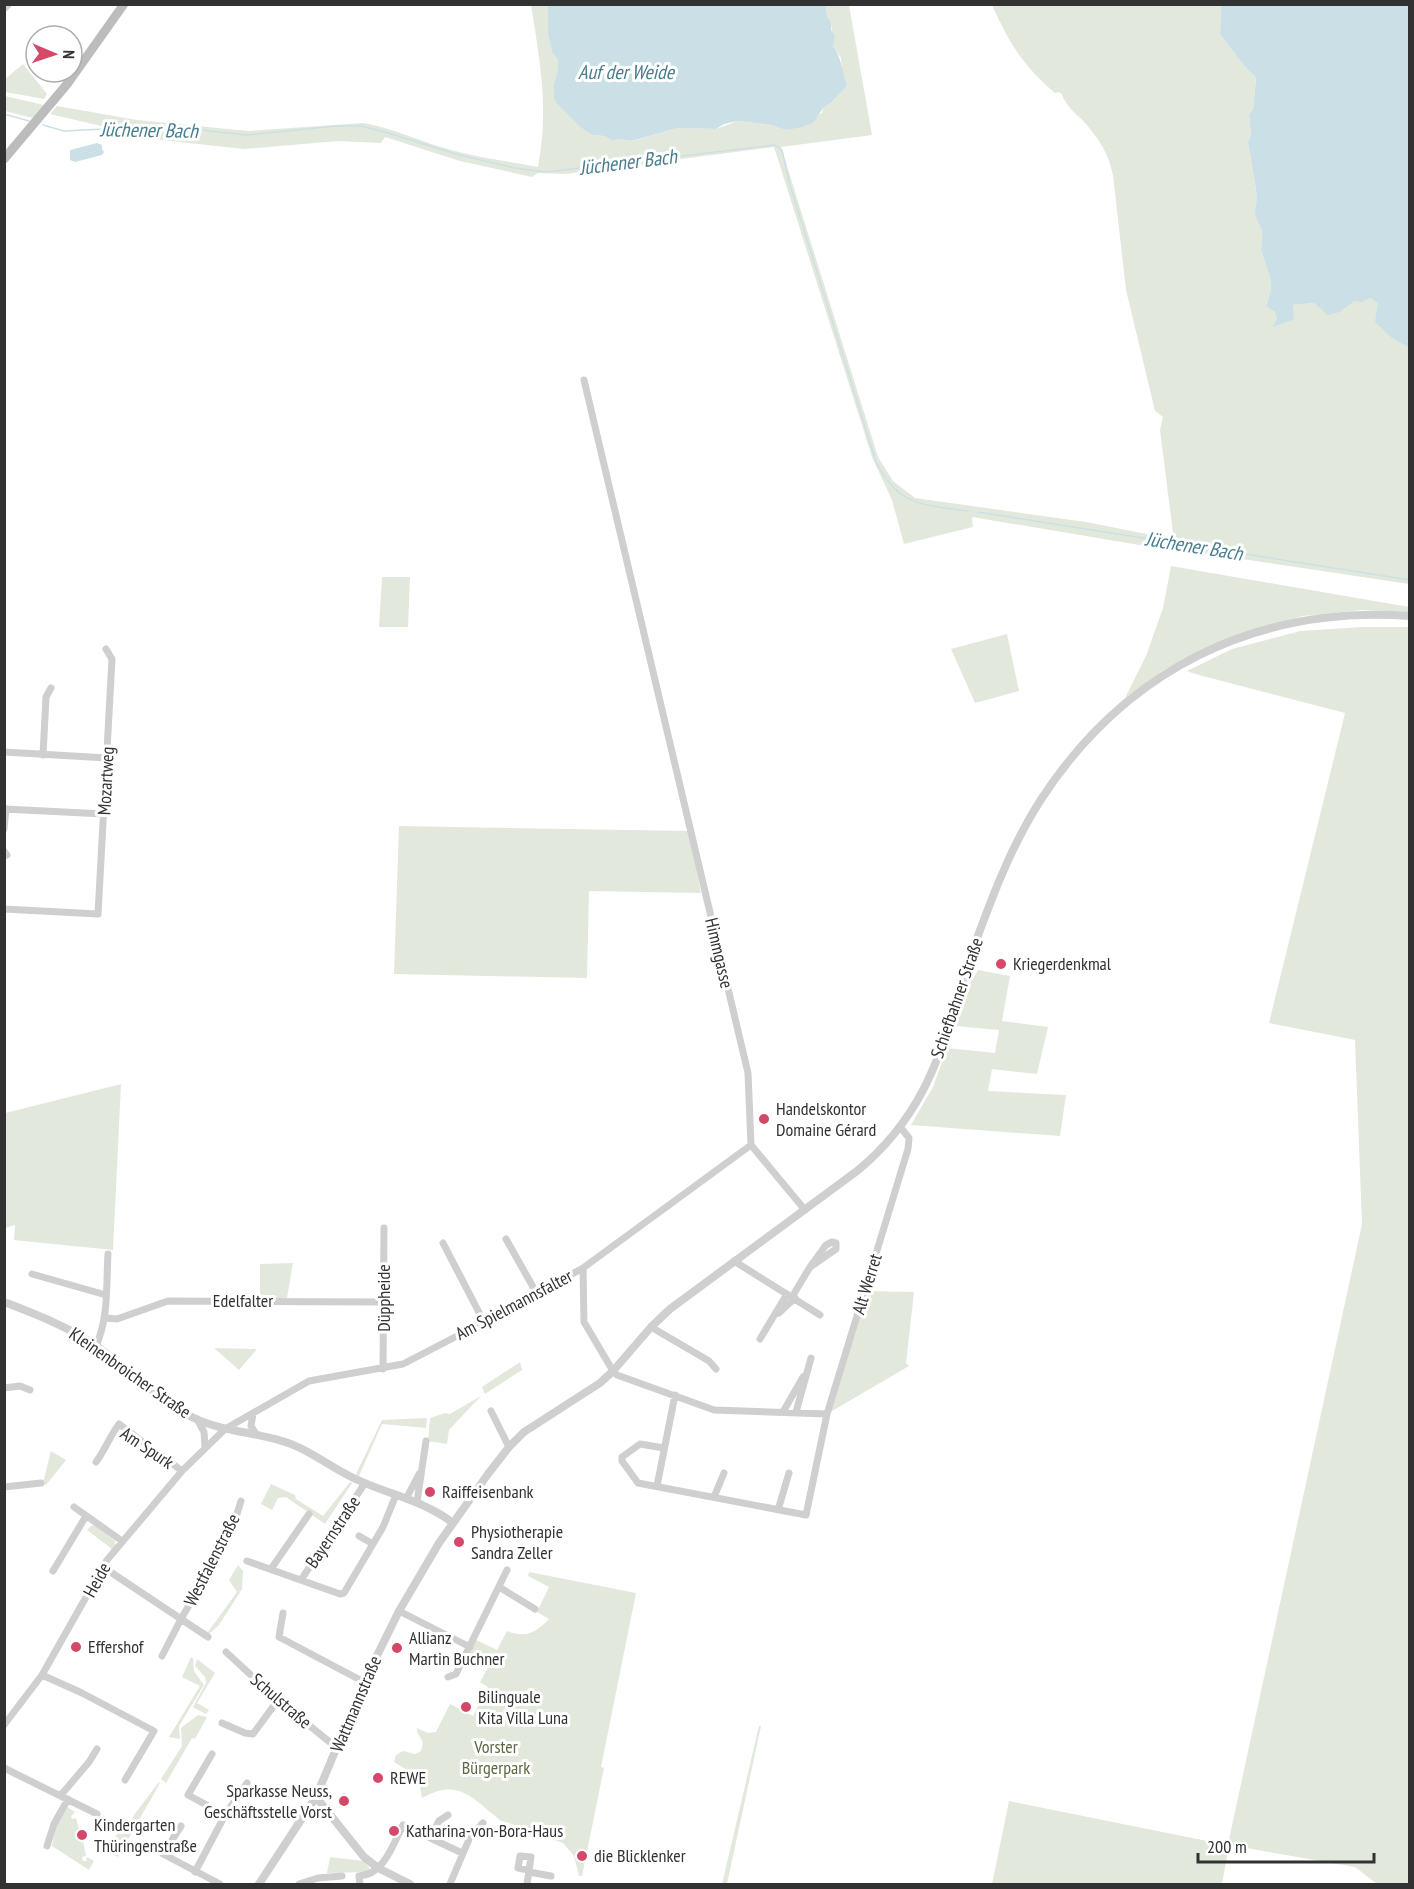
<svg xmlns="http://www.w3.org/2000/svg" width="1414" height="1889" font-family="'PT Sans Narrow',sans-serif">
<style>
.green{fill:#e3e8dc}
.water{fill:#cbe0e6}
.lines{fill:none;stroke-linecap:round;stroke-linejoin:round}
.stream{stroke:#cbe0e6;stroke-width:1.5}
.minor{stroke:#cfcfcf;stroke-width:7}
.tertiary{stroke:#cfcfcf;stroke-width:8}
.secondary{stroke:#bcbcbc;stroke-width:9}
.poi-dot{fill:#d44869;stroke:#fff;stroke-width:2}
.labels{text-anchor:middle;stroke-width:6;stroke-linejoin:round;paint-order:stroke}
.street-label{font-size:18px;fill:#323232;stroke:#fff}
.poi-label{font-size:18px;fill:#323232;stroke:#fff;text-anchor:start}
.park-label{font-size:18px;fill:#5b6a43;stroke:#fff}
.water-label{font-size:20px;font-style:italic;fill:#477d8d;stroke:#fff}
</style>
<rect width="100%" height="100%" fill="#fff"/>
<!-- green -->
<path class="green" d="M531,5H548V35L552,52L558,60V70L554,83V98L556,103L581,128L592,135L604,136L613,141L617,139L633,141L678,128L716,129L738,121L772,125L785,130L822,113L823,108L831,103L847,86L842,72L841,58L833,46L831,22L827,16L826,5H849L872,135L781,147L878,457L893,481L915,498L1086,522L1167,538L1169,550L972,517L973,527L904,544L892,500L872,457L774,147L565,174L538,173L532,177L460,161L385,137L381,143L338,141L244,149L161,140L50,114L57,106L137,120L248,131L364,123C391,128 415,139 441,147C473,157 506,161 538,167C549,108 540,62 531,5Z
M992,5H1221L1220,34L1244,66L1256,78L1253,109L1249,114L1251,135L1248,143L1257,196L1256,214L1262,231L1261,250L1270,276L1271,289L1266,305L1275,312L1277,319L1273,326L1294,320L1292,305L1314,303L1340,312L1355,301L1370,298L1379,303L1393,339L1409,348V584L1175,549L1160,430L1163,417L1155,411L1126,290L1113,175C1108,153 1101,142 1086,124C1078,115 1065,106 1062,94L1059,92L1055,93C1022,65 1010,44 992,5Z
M23,64L47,94L44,99L5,92V79Z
M5,96L44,105L33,118L5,111Z
M1171,566L1409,607V612L1362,610L1303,616L1231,637L1162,671L1125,698L1146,656L1163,608Z
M382,577H410L408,627H379Z
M1363,627H1410L1409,1884H1377L1355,1867L1229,1845L1222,1884H992L1009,1801L1222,1844L1226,1841L1228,1844L1362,1224L1355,1040L1269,1023L1345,713L1195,674L1187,671L1232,649L1300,631Z
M1007,634L1019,691L975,703L951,649Z
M399,826L689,831L701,893L589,891L587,978L394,974Z
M978,970L1010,976L1002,1021L1048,1027L1037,1074L992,1069L988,1091L1066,1095L1060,1136L911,1125L933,1087L947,1048L995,1053L999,1030L956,1026L968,987Z
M121,1084L113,1250L14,1240L15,1225L5,1228V1113Z
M293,1263L287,1298H260V1264Z
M866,1291L914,1292L906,1363L909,1366L827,1414Z
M214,1348L257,1349L239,1370Z
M520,1362L522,1370L485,1394L482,1387Z
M481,1396L449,1430L447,1444L428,1441L430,1418L445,1413L450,1414Z
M427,1418L426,1428L382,1424L359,1476L356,1474L382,1420Z
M51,1451L66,1460L46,1485L43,1483Z
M350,1482L352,1483L325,1524L286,1497L278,1498L272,1510L261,1504L271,1484L295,1495L296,1499L323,1516Z
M94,1525L115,1541V1545L112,1549L87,1530L91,1526Z
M238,1565L243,1571L242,1589L219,1625L209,1634L184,1619L208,1632L237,1592L229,1580Z
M529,1572L636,1593L601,1767L604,1768L582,1876H579L574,1856L563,1843L506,1822L501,1821C473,1799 459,1777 422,1798L418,1777L394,1762L396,1755L403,1751L415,1754L421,1751L423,1742L417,1732V1728L428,1733L436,1732L450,1704L473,1716L488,1687L480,1682L489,1666L469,1655L476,1640L497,1650L507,1631C525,1638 536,1633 549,1619L537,1612L549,1587L528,1576Z
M191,1657L193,1658L194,1671L204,1685L179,1726L180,1739L169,1737L200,1686L182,1677Z
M197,1659L215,1673L197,1703L209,1710L206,1714L193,1707L206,1683L205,1677L195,1666Z
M198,1715L207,1717L195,1739L192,1738L166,1783L161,1779L182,1746L181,1728Z
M759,1726H761L727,1884H722Z
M159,1782L160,1783L118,1857L105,1851L124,1825L130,1826L134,1815Z
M67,1807L75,1812L71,1816L72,1819L76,1818L80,1833L86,1835L83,1841L86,1856L82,1857L83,1861H86L87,1857L94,1861L89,1870L52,1846L56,1826Z
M330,1857L364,1861L370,1869L366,1872L327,1873Z"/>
<!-- water -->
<path class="water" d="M548,5H826L827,16L831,22V30L835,36L833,46C842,58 842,72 847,86L831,103L823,108L814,122L803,127L785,130L772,125L738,121L724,124L716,129L678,128L632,141L617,139L613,141L604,136L592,135L581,128L556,103L554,98V83L558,70V60L552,52L548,35Z
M1221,5H1409V348L1393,339L1375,322L1378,303L1370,298L1362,302L1355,301L1340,312L1328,315L1314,303L1293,305L1294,320L1272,327L1277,319L1275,312L1266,306L1271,289L1270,277L1261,250L1262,231L1255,214L1257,196L1248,143L1251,135L1249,114L1253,109L1256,78L1244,66L1220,34Z
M97,143L102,145V149L104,152L102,155L75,162L70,160V150Z"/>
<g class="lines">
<!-- stream -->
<path class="stream" d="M4,114L29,121
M43,125L64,131L164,126L246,135L337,126H361L385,132L459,155L515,168L546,172L775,145L782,150L789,182L876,462C899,507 922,504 967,511
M978,512L1410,580"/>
<!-- minor -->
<path class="minor" d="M4,9L9,4
M584,380L748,1073L751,1145L805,1210
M4,752L107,758
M43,755L46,697L51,688
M4,809L104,814
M4,829L6,809
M4,851L7,855
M4,909L98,914L112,659L106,649
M506,1239L537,1294
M443,1243L484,1322
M734,1261L820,1315
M583,1268L584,1322L613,1371L617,1375L714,1410L827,1414L908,1149L909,1138L901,1128
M32,1274L106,1295
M792,1297L810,1267L836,1249V1243L832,1242L826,1245L810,1267
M779,1313L795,1298
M105,1318L117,1319L168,1301L384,1302
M651,1327L709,1361L716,1369
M760,1339L787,1294
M96,1346C109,1317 106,1285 108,1254
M383,1369L384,1228
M4,1388L20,1386L30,1390
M491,1411L509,1447
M783,1412L803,1377
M796,1412L811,1358
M253,1414L251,1426L256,1434
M197,1419L204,1432L205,1447
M664,1448L640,1444L622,1457V1461L638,1483L806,1515L827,1414
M96,1462C105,1450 110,1436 119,1424L182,1471
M657,1486L675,1395
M4,1487L41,1483
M714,1497L724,1473
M406,1499L419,1474
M417,1502L426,1441
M74,1507L122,1541
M778,1510L789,1473
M359,1536L373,1544
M247,1561L340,1594L344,1593L383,1527L396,1495
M103,1567L208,1637
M271,1569L309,1514
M53,1571L86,1516
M301,1580L365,1483
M499,1587L535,1609
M399,1611L470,1647
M283,1613L279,1637L364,1682
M226,1652L278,1700L337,1748
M162,1656L181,1619L219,1554V1547L236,1517L241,1501
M42,1675L82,1693L154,1731L125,1780
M448,1677L456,1674L507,1570
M222,1723L245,1733L253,1734L278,1700
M4,1725L42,1675L107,1560L182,1471L225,1429L309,1381L403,1364L511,1308L583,1268L751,1145
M212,1754L188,1795L225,1815
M4,1768L97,1814
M61,1795L89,1762L97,1749
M181,1826L163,1854L220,1884
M430,1838L439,1821L448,1815
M47,1846L54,1824L68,1799
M195,1872L225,1815L247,1783
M529,1872L551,1876
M299,1884L318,1878L342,1876
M360,1884L359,1876C384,1875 393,1844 403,1825L462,1853
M450,1884L470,1837L483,1823
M527,1884L531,1857L520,1856L518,1868L529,1870"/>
<!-- tertiary -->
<path class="tertiary" d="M4,1302C35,1314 67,1326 95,1345C128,1368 157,1400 194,1418C221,1431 253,1432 282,1441C310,1449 332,1469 358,1480C390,1495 425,1501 453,1523
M316,1797L364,1857L378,1868L410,1884
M259,1884L316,1797L364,1682L399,1611L439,1543L488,1474L509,1447L524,1432L600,1383L613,1371L651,1327L670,1309L857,1171C917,1122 938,1065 960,993C963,983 965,973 968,963C988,908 1008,851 1040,801C1124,671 1254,605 1410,616"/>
<!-- secondary -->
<path class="secondary" d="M4,159L68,83L124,4"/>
</g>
<!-- markers -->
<g class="poi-dot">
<circle cx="1001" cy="964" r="6"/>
<circle cx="764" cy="1119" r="6"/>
<circle cx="430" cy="1492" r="6"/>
<circle cx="459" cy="1542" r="6"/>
<circle cx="76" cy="1647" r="6"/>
<circle cx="397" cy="1648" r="6"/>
<circle cx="466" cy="1707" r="6"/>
<circle cx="378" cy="1778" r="6"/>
<circle cx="344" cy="1801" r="6"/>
<circle cx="394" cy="1831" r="6"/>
<circle cx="82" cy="1835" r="6"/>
<circle cx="582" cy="1856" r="6"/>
</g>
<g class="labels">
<!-- street labels -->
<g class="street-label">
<text transform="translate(106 781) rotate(-87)" y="6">Mozartweg</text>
<text transform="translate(719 953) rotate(77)" y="6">Himmgasse</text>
<text transform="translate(957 998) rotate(-71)" y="6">Schiefbahner Straße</text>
<text transform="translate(867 1284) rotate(-73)" y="6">Alt Werret</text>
<text transform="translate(384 1298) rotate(-90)" y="6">Düppheide</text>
<text x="243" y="1307">Edelfalter</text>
<text transform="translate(514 1305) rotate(-28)" y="6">Am Spielmannsfalter</text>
<text transform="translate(130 1373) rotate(35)" y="6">Kleinenbroicher Straße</text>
<text transform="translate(147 1448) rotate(34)" y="6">Am Spurk</text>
<text transform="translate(333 1532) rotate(-56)" y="6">Bayernstraße</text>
<text transform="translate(212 1560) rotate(-63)" y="6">Westfalenstraße</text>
<text transform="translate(97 1580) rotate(-61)" y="6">Heide</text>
<text transform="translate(281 1701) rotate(41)" y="6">Schulstraße</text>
<text transform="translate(356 1704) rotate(-67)" y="6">Wattmannstraße</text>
</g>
<!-- poi labels -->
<g class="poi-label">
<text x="1013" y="970">Kriegerdenkmal</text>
<text x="776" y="1115">Handelskontor<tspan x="776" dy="21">Domaine Gérard</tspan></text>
<text x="442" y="1498">Raiffeisenbank</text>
<text x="471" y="1538">Physiotherapie<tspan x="471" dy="21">Sandra Zeller</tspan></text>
<text x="409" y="1644">Allianz<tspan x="409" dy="21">Martin Buchner</tspan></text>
<text x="88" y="1653">Effershof</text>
<text x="478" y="1703">Bilinguale<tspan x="478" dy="21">Kita Villa Luna</tspan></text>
<text x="390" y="1784">REWE</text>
<text x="332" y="1797" text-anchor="end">Sparkasse Neuss,<tspan x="332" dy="21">Geschäftsstelle Vorst</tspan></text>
<text x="94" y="1831">Kindergarten<tspan x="94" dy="21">Thüringenstraße</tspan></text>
<text x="406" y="1837">Katharina-von-Bora-Haus</text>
<text x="594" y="1862">die Blicklenker</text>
</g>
<!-- park labels -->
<g class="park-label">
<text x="496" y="1753">Vorster<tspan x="496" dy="21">Bürgerpark</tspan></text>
</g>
<!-- water labels -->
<g class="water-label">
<text x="626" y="79">Auf der Weide</text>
<text transform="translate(149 130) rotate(1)" y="7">Jüchener Bach</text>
<text transform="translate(628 162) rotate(-7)" y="7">Jüchener Bach</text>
<text transform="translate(1194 546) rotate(9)" y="7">Jüchener Bach</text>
</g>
</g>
<!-- border -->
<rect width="1414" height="1889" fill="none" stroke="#323232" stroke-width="12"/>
<!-- north arrow -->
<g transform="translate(54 54) rotate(92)"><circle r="28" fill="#ffffff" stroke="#adadad" stroke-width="1.5"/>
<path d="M0-4.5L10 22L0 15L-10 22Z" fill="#d44869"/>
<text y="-9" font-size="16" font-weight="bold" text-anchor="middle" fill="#323232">N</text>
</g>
<!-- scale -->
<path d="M1198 1853v9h176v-9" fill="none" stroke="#323232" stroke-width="3"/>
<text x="1207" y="1853" font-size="18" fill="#323232" stroke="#ffffff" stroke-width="4.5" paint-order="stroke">200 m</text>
</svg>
